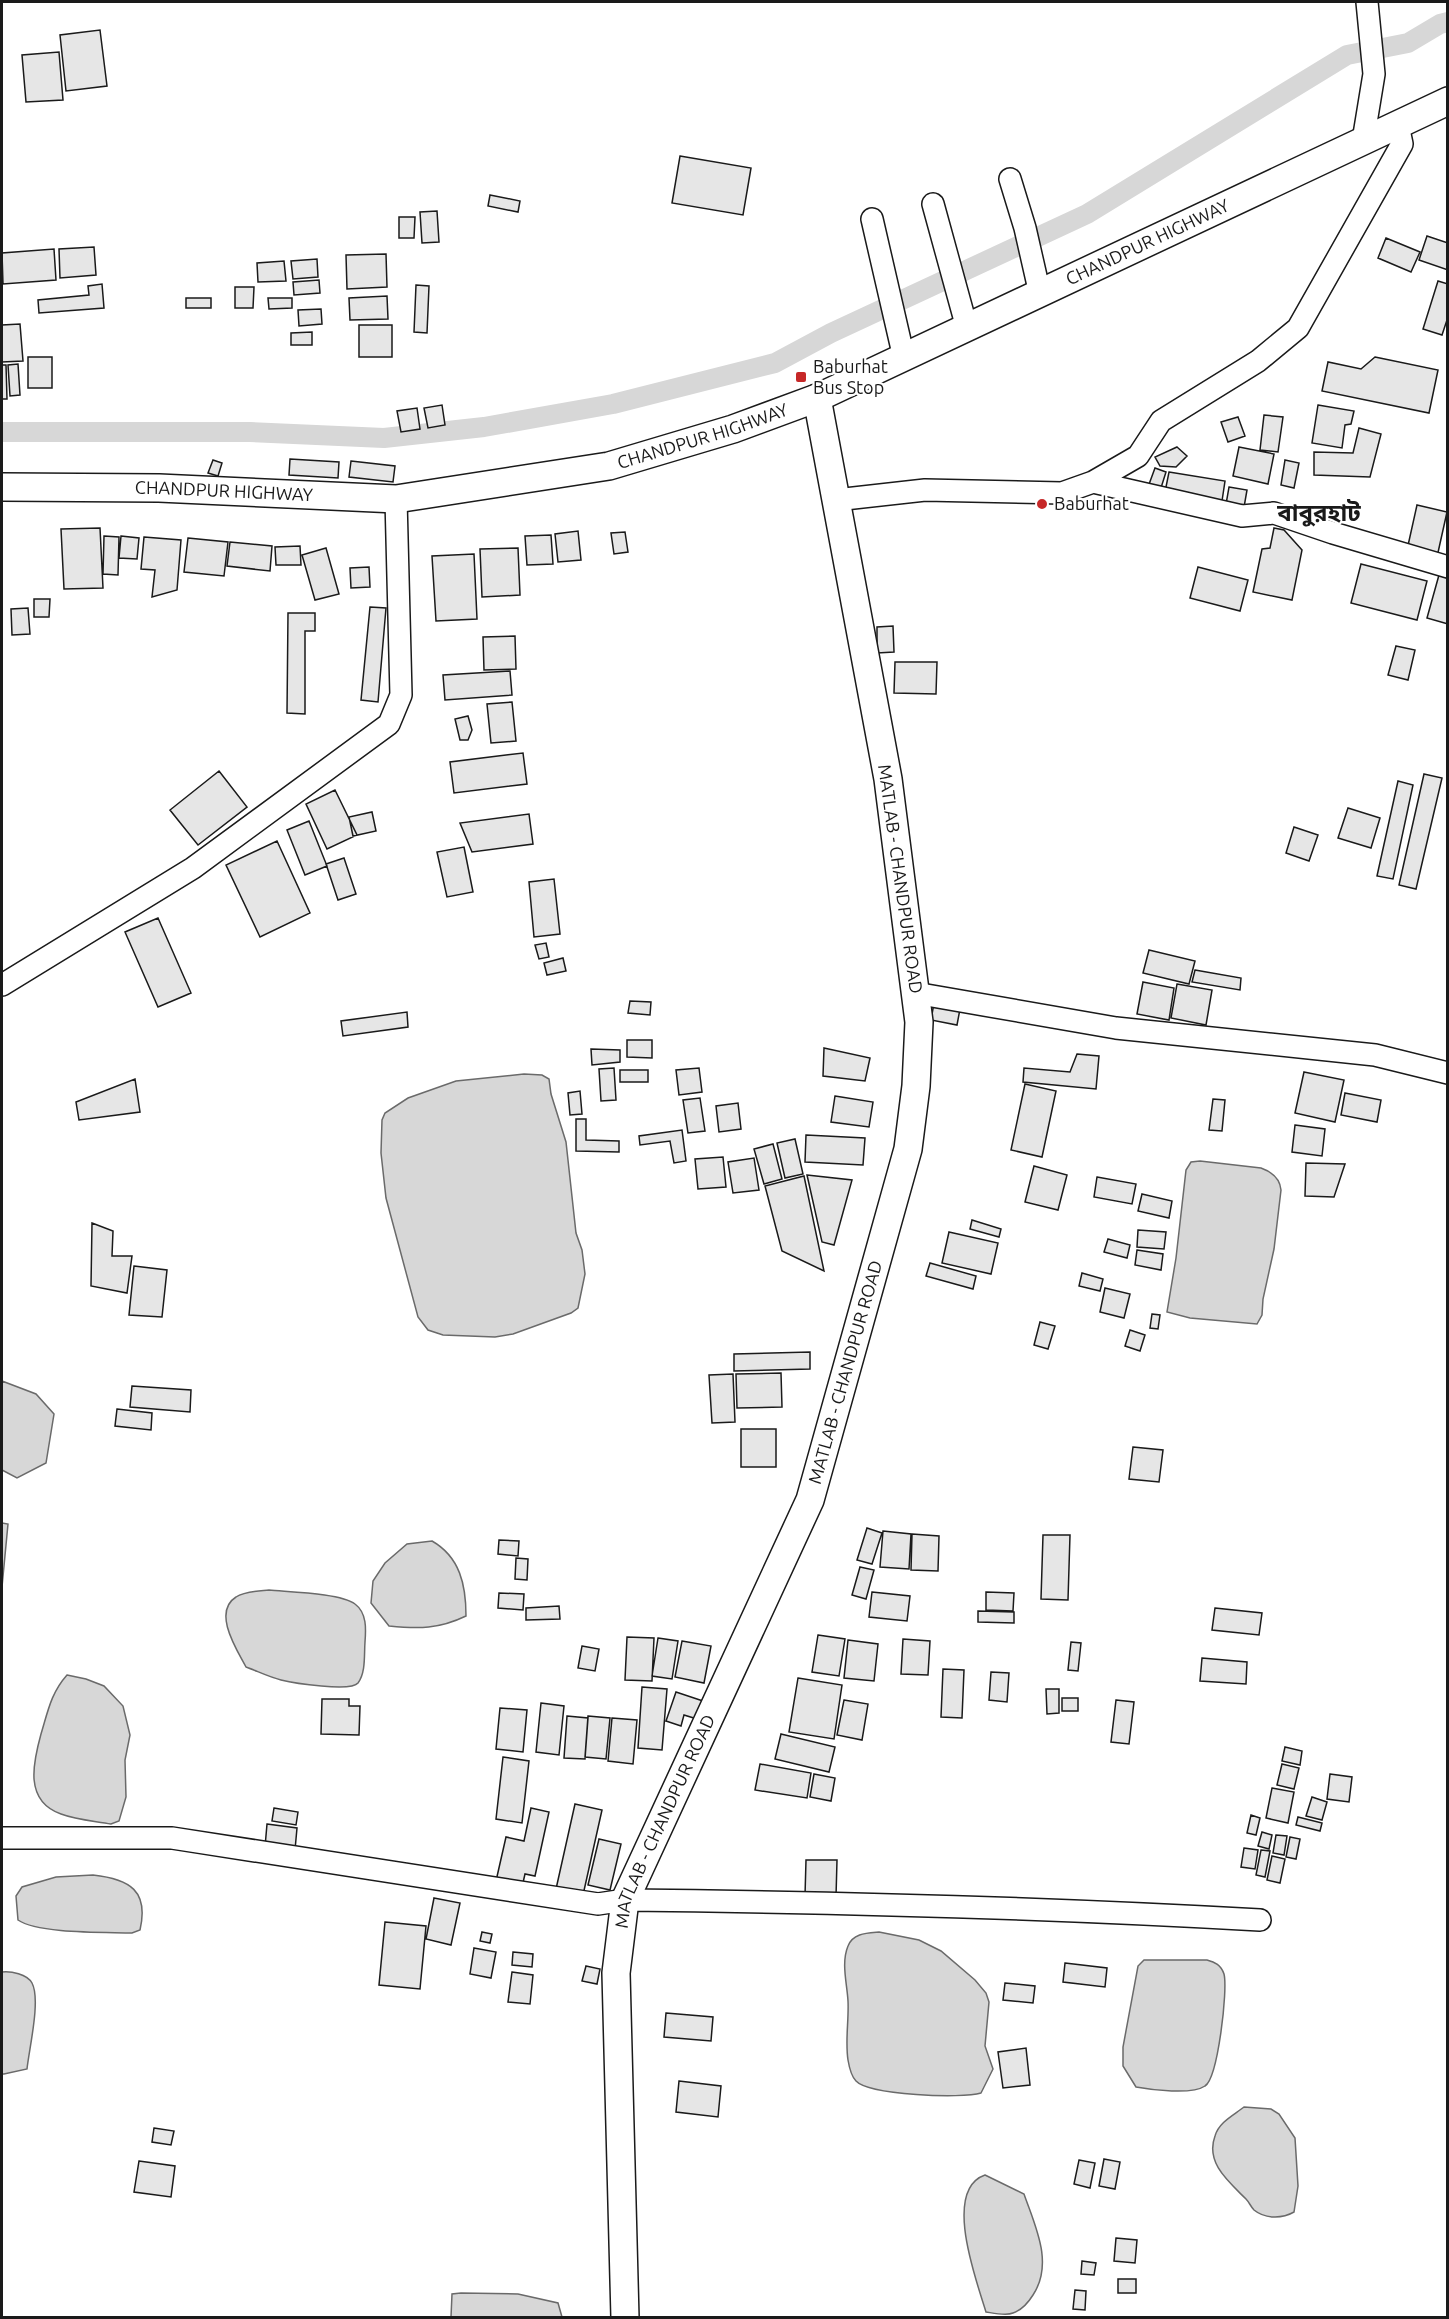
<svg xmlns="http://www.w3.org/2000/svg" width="1449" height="2319" font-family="Ubuntu,'Noto Sans Bengali',sans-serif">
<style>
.water{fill:#d7d7d7;stroke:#6a6a6a;stroke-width:1.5}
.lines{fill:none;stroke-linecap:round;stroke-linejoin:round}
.canal{stroke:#d7d7d7;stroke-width:20}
.building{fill:#e6e6e6;stroke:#1a1a1a;stroke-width:1.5}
.minor-casing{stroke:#1a1a1a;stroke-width:24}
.major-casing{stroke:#1a1a1a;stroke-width:30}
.minor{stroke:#fff;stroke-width:21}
.major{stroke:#fff;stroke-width:27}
.poi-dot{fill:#c62828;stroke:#fff;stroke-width:2}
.labels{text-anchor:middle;stroke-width:4.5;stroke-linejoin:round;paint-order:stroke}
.street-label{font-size:18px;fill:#1a1a1a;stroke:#fff}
.poi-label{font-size:18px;fill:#1a1a1a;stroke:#fff;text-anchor:start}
.district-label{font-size:24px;font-weight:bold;fill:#1a1a1a;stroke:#fff}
</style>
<rect width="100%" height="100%" fill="#fff"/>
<!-- water -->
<path class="water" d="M524,1074L542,1075L549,1079L551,1094L566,1142L576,1233L582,1250L585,1274L578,1308L571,1313L513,1334L495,1337L443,1335L428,1330L418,1317L386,1198L381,1153L382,1120L385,1113L408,1098L456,1081Z
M1200,1161L1261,1168C1272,1172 1280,1179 1281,1190L1274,1249L1263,1299L1262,1315L1257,1324L1190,1318L1167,1312L1176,1258L1186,1170L1191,1162Z
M2,1381L36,1394L54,1414L46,1463L17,1478L2,1470Z
M2,1523L8,1524L2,1587Z
M432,1541C460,1557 466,1585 466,1616C439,1629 419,1629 389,1626L371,1603L373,1581L385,1563L407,1544Z
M269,1590C289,1592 341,1593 355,1604C367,1613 366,1629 365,1642C364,1655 366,1672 358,1683C351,1692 293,1683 281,1680C269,1677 257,1671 246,1667C237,1650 212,1612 236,1597C245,1591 259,1591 269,1590Z
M67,1675L86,1679L104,1686L123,1706L130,1735L125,1760L126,1797L119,1821L111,1824C95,1821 77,1820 61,1814C24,1801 33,1763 41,1734C48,1711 51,1693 67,1675Z
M93,1875C130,1879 149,1891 140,1930L132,1933C106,1932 38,1934 18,1920L16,1896L22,1887L56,1877Z
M879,1932L919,1940L941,1951L975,1980L986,1993L989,2002L985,2046L993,2069L981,2093C962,2099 869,2095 856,2081C852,2077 849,2066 848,2060C845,2041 849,2020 848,2001C847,1983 841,1963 848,1946C853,1933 867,1933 879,1932Z
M1144,1960H1207C1215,1962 1221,1965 1224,1974C1228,1989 1218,2078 1205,2086C1192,2095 1152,2090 1136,2087L1123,2066V2047L1138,1966Z
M2,1972C11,1971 27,1974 32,1983C41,2000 29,2049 27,2069L4,2074H2Z
M1244,2107L1271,2109L1279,2114L1295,2138L1298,2186L1294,2212C1282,2219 1265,2219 1254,2210C1251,2207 1249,2202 1246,2199C1229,2182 1205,2163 1215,2136C1219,2122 1234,2115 1244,2107Z
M985,2175L1024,2194C1035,2226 1054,2263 1033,2295C1028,2303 1022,2310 1013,2313C1006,2316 993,2313 986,2312C977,2282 942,2190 985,2175Z
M461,2293L518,2294L558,2303L562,2317H451L452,2294Z"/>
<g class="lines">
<!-- canal -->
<path class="canal" d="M2,432H250L384,438L484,427L613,404L775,363L831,333L1087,214L1347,55L1408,43L1440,24L1448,22"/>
</g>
<!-- building -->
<path class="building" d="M100,30L107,86L66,91L60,35Z
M59,52L63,100L26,102L22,55Z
M680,156L751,168L743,215L672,203Z
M490,195L520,201L518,212L488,206Z
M437,211L439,242L422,243L420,212Z
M399,217H415L414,238H399Z
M1427,236L1448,243V270L1419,260Z
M1386,238L1420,252L1411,272L1378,258Z
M94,247L96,275L60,278L59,249Z
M54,249L56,280L3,284L2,253Z
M386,254L387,287L347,289L346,255Z
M317,259L318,277L293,279L291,261Z
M284,261L286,281L258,282L257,263Z
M319,280L320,293L294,295L293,282Z
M1438,281L1448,284V317L1442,335L1423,329Z
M102,284L104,308L39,313L38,300L89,295L88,286Z
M416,285L429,286L427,333L414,332Z
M235,287H254L253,308H235Z
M387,296L388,319L350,320L349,298Z
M186,298H211V308H186Z
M268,298H292V308L269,309Z
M321,309L322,324L299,326L298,310Z
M20,324L23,361L2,362V325Z
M359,325H392V357H359Z
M312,332V345H291V333Z
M28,357H52V388H28Z
M1375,357L1438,370L1429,413L1322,391L1328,362L1361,369Z
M18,364L20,395L10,396L8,365Z
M2,365H6L7,399H2Z
M442,405L445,425L428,428L424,408Z
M1318,405L1354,411L1351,424L1345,425L1342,448L1312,443Z
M417,408L420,429L401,432L397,411Z
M1264,415L1283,417L1278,452L1260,450Z
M1238,417L1245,436L1228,442L1221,422Z
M1359,428L1381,434L1370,477L1314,475V452L1353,453Z
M1177,447L1187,456L1176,467L1160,466L1155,457Z
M1239,447L1274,454L1268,484L1233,476Z
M290,459L339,462L338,478L289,475Z
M213,460L222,463L218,476L208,473Z
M1285,460L1299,463L1294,488L1281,485Z
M351,461L395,466L393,482L349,477Z
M1155,468L1166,472L1160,491L1148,487Z
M1169,472L1225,481L1222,501L1165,492Z
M1229,487L1247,490L1243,513L1225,510Z
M1417,505L1447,512L1437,557L1407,550Z
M100,528L103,588L64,589L61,529Z
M1274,528L1284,530L1302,550L1292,600L1253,592L1262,549L1270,548Z
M578,531L581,560L558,562L555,534Z
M625,532L628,552L614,554L611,533Z
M551,535L553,564L527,565L525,536Z
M104,536L119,537L118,575L103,574Z
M121,536L139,538L137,559L119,558Z
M144,537L181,540L177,590L152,597L155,570L141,569Z
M188,538L228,542L224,576L184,572Z
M230,542L272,546L270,571L227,566Z
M300,546L301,565H276L275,547Z
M326,548L339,594L315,600L302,555Z
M518,548L520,595L482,597L480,549Z
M474,554L477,619L436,621L432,556Z
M1361,564L1427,581L1417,620L1351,603Z
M369,567L370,587L351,588L350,568Z
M1198,567L1248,580L1240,611L1190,598Z
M1439,575L1448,577V624L1427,618Z
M34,599H50L49,617H34Z
M370,607L386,608L378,702L361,700Z
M28,608L30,634L12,635L11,609Z
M288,613H315V631H305V714L287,713Z
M893,626L894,652L877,653V627Z
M515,636L516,669L484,670L483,637Z
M1396,646L1415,650L1408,680L1388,675Z
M895,662H937L936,694L894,693Z
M510,671L512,695L445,700L443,675Z
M512,702L516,741L491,743L487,704Z
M468,716L472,730L468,740H460L455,719Z
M523,753L527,784L454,793L450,762Z
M219,771L247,807L198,845L170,810Z
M1424,774L1442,778L1416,889L1399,885Z
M1398,781L1413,785L1393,879L1377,876Z
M335,790L357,835L327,849L306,804Z
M1348,808L1380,818L1371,848L1338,838Z
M372,812L376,831L353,836L349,817Z
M529,814L533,844L472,852L460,823Z
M309,821L327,866L305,875L287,830Z
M1294,827L1318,835L1309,861L1286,853Z
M277,841L310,913L260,937L226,865Z
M464,847L473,892L447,897L437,852Z
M344,858L356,894L338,900L326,864Z
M554,879L560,934L534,937L529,882Z
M158,918L191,993L158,1007L125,932Z
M546,943L549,957L539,959L535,945Z
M1149,950L1195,961L1189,984L1143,973Z
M563,958L566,971L547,975L544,963Z
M1195,970L1241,978L1240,990L1192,982Z
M1143,982L1174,988L1169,1020L1137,1014Z
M1177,984L1212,990L1206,1025L1171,1018Z
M630,1001L651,1002L650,1015L628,1013Z
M934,1003L960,1009L957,1025L931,1020Z
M407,1012L408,1027L343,1036L341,1021Z
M627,1040H652V1058L627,1057Z
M824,1048L870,1058L865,1081L823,1076Z
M591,1049L620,1050V1062L592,1065Z
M1077,1054L1099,1056L1096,1089L1023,1082L1024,1068L1070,1072Z
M614,1068L616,1100L601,1101L599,1069Z
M699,1068L702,1092L679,1095L676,1070Z
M620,1070H648V1082H620Z
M1304,1072L1344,1080L1335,1122L1295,1113Z
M135,1079L140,1112L79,1120L76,1102Z
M1025,1084L1056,1091L1042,1157L1011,1150Z
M580,1091L582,1114L570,1115L568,1093Z
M1345,1093L1381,1100L1377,1122L1341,1115Z
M835,1096L873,1102L869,1127L831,1122Z
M700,1098L705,1131L688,1133L683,1100Z
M1213,1099L1225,1100L1222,1131L1209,1130Z
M738,1103L741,1129L719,1132L716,1106Z
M576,1119H586V1140L619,1141V1152L576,1151Z
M1295,1125L1325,1129L1322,1156L1292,1152Z
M682,1130L686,1161L674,1163L670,1141L640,1145L639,1136Z
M806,1135L865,1138L863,1165L805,1162Z
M795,1139L803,1174L785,1178L777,1143Z
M773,1144L782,1179L764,1184L754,1149Z
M723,1157L726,1187L698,1189L695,1159Z
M754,1158L759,1190L733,1193L728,1162Z
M1306,1163L1345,1164L1334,1197L1305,1196Z
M1034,1166L1067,1175L1058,1210L1025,1202Z
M807,1175L852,1180L834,1245L822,1242Z
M804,1176L824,1271L782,1251L765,1186Z
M1097,1177L1136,1184L1132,1204L1094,1197Z
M1142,1194L1172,1201L1169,1218L1138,1211Z
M972,1220L1001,1229L999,1237L970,1229Z
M92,1223L113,1231L112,1256H132L127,1293L91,1286Z
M1138,1230L1166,1232L1164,1249L1137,1247Z
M949,1232L998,1243L991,1274L942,1263Z
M1108,1239L1130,1245L1127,1258L1104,1252Z
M1137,1250L1163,1254L1161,1270L1135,1265Z
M930,1263L976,1276L973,1289L926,1276Z
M134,1266L167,1270L162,1317L129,1315Z
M1082,1273L1103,1279L1100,1291L1079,1286Z
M1105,1288L1130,1294L1124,1318L1100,1312Z
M1152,1314L1160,1315L1158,1329L1150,1328Z
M1040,1322L1055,1326L1048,1349L1034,1345Z
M1130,1330L1145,1335L1140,1351L1125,1346Z
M810,1352V1369L734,1371V1354Z
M781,1373L782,1407L737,1408L736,1374Z
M733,1374L735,1422L712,1423L709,1375Z
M132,1386L191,1390L190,1412L130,1407Z
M117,1409L152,1413L151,1430L115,1426Z
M741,1429H776V1467H741Z
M1133,1447L1163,1450L1159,1482L1129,1479Z
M867,1528L882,1533L872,1564L857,1560Z
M883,1531L911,1534L909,1569L880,1567Z
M912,1534L939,1536L938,1571L911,1570Z
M1043,1535H1070L1068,1600L1041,1599Z
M499,1540L519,1541L518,1556L498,1554Z
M516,1558L528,1559L527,1580L515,1579Z
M860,1567L874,1570L866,1599L852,1595Z
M872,1592L910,1596L907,1621L869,1617Z
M986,1592L1014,1593L1013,1611L986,1610Z
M499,1593L524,1594L523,1610L498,1608Z
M559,1606L560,1619L526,1620V1608Z
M1215,1608L1262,1613L1259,1635L1212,1630Z
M978,1611L1014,1612V1623L978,1622Z
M818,1635L845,1639L839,1676L812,1672Z
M627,1637L654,1638L652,1681L625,1680Z
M658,1638L678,1641L672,1679L652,1676Z
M903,1639L930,1641L928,1675L901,1674Z
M848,1640L878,1644L874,1681L844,1678Z
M682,1641L711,1646L704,1683L675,1677Z
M1071,1642L1081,1643L1078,1671L1068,1670Z
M582,1646L599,1649L595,1671L578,1668Z
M1202,1658L1247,1662L1246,1684L1200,1681Z
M943,1669L964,1670L962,1718L941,1717Z
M991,1672L1009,1673L1007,1702L989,1700Z
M798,1678L842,1685L834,1739L789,1732Z
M642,1687L667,1689L662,1750L638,1748Z
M1046,1689H1059V1713L1047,1714Z
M676,1692L703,1701L697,1719L684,1715L681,1726L666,1721Z
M1062,1698H1078V1711H1062Z
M322,1699H349V1706H360L359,1735L321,1734Z
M844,1700L868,1704L862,1740L837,1735Z
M1116,1700L1134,1702L1129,1744L1111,1742Z
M541,1703L564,1706L559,1755L536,1752Z
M500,1708L527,1710L523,1752L496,1749Z
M567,1716L588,1718L585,1759L564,1758Z
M588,1716L610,1718L606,1759L585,1757Z
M612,1718L637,1720L633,1764L608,1761Z
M781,1734L835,1747L829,1772L775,1759Z
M1285,1747L1302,1751L1300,1765L1282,1761Z
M503,1757L529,1761L522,1823L496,1819Z
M760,1764L811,1773L807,1798L755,1790Z
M1282,1764L1299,1768L1294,1789L1277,1785Z
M814,1774L835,1778L831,1801L810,1797Z
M1330,1774L1352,1777L1349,1802L1327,1799Z
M1272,1788L1294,1792L1288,1823L1266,1818Z
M1312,1797L1327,1802L1322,1820L1306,1816Z
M575,1804L602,1810L583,1895L556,1889Z
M274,1808L298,1812L296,1825L272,1821Z
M531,1808L549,1812L535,1876L525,1874L522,1887L496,1881L506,1837L524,1841Z
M1251,1815L1260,1818L1256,1835L1247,1833Z
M1298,1817L1322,1823L1320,1831L1296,1825Z
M267,1824L297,1828L295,1850L265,1847Z
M1262,1832L1272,1835L1269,1849L1258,1846Z
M1276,1835L1287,1836L1284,1855L1273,1853Z
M1290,1837L1300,1839L1296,1859L1286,1857Z
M599,1839L621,1844L610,1890L588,1885Z
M1244,1848L1258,1850L1255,1869L1241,1867Z
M1261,1850L1270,1851L1265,1877L1256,1875Z
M1272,1856L1285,1859L1280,1883L1267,1880Z
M806,1860H837L836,1897L805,1896Z
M434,1898L460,1903L451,1945L426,1939Z
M385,1922L426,1926L420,1989L379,1985Z
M482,1932L492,1934L490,1943L480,1941Z
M474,1948L496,1952L491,1978L470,1974Z
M513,1952L533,1954L532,1967L512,1965Z
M1065,1963L1107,1968L1105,1987L1063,1982Z
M586,1966L600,1969L597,1984L582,1981Z
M512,1972L533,1975L530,2004L508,2002Z
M1005,1983L1035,1986L1033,2003L1003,2000Z
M666,2013L713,2017L711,2041L664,2037Z
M1026,2048L1030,2085L1003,2088L998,2052Z
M679,2081L721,2086L718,2117L676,2112Z
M154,2128L174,2131L171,2145L152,2142Z
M1104,2159L1120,2162L1115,2189L1099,2186Z
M1079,2160L1095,2163L1090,2188L1074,2184Z
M139,2161L175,2166L171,2197L134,2192Z
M1116,2238L1137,2240L1135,2263L1114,2261Z
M1082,2261L1096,2263L1094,2275L1081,2274Z
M1118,2279H1136V2293H1118Z
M1075,2290L1086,2291L1085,2310L1073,2309Z"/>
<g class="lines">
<!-- minor casing -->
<g class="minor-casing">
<path id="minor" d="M1363,141L1374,74L1367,2
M1010,179L1025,228L1040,294
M933,204L967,328
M872,219L904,358
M1093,482L1242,516L1274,513L1333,533L1448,567
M836,500L925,490L1062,493L1093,482L1138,456L1161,421L1258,361L1298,328L1402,144L1398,125
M2,985L193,868L389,724L401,695L396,499
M915,993L1116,1028L1375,1055L1448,1073
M2,1838H172L598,1904L625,1900C837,1902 1048,1908 1260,1920"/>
</g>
<!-- major casing -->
<g class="major-casing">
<g id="major">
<path id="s1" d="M2,487L159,488L396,499L609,466L733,429L817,398L1448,101"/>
<path id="s2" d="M625,2318L616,1973L625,1900L810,1500L908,1149L916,1086L919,1022L888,779L817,398"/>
</g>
</g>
<!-- minor -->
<use href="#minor" class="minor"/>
<!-- major -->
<use href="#major" class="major"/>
</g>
<!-- markers -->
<g class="poi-dot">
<rect x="795" y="371" width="12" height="12" rx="3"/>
<circle cx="1042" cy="504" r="6"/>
</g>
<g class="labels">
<!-- street labels -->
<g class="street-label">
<text dy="6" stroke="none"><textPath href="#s1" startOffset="1194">CHANDPUR HIGHWAY</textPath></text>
<text dy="6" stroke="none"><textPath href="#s1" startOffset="708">CHANDPUR HIGHWAY</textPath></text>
<text dy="6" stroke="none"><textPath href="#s1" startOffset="222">CHANDPUR HIGHWAY</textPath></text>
<text transform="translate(900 879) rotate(82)" y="6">MATLAB - CHANDPUR ROAD</text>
<text dy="6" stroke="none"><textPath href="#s2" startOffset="992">MATLAB - CHANDPUR ROAD</textPath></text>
<text dy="6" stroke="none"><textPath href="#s2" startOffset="506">MATLAB - CHANDPUR ROAD</textPath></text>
</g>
<!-- poi labels -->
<g class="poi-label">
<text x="813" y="373">Baburhat<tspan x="813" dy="21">Bus Stop</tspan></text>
<text x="1054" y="510">Baburhat</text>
</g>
<!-- district labels -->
<g class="district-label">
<text x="1319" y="521">বাবুরহাট</text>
</g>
</g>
<!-- border -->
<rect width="1449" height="2319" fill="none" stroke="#1a1a1a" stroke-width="6"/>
</svg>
